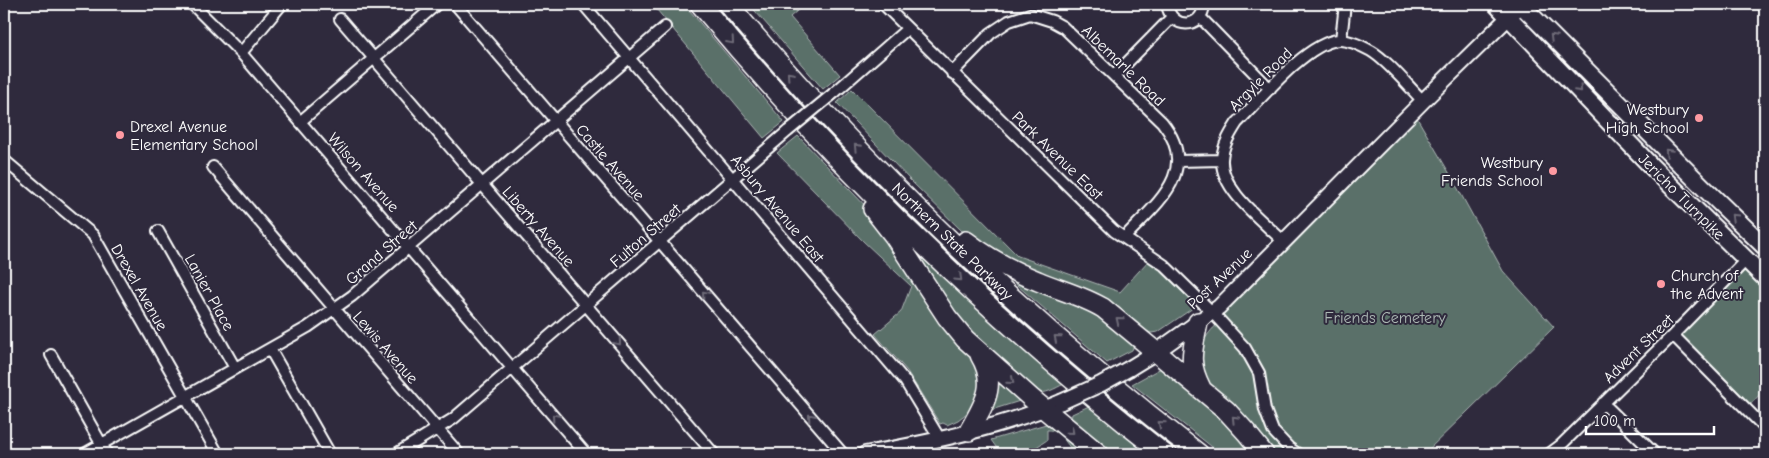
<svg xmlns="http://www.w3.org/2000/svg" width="1769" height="458" font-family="'Comic Neue',sans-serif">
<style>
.green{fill:#5a6f69;stroke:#acb7b4}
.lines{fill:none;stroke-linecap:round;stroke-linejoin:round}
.street-casing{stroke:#fff;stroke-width:14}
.secondary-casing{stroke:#fff;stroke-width:18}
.primary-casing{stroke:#fff;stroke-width:20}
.highway-casing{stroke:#fff;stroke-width:22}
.street{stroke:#2f2a3d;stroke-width:10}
.secondary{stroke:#2f2a3d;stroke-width:14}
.primary{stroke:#2f2a3d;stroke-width:16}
.highway{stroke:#2f2a3d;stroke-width:19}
.street-bridge-casing{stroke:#fff;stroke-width:14;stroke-linecap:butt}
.secondary-bridge-casing{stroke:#fff;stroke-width:18;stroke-linecap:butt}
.street-bridge{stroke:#2f2a3d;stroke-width:10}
.secondary-bridge{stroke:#2f2a3d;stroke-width:14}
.oneway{stroke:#6d6a77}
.poi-dot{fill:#ff9aa2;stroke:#2f2a3d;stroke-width:2}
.labels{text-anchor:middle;stroke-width:4;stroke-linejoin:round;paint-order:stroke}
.street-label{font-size:16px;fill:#fff;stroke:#2f2a3d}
.poi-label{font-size:16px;fill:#fff;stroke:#2f2a3d;text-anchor:end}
.park-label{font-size:16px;fill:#acb7b4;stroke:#2f2a3d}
</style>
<rect width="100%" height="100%" fill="#2f2a3d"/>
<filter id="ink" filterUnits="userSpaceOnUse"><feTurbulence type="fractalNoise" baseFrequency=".02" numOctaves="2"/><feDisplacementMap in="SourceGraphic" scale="10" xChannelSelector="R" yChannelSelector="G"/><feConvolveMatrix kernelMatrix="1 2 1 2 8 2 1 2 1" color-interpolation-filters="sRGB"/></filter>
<g filter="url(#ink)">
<!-- green -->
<path class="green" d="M652,4H684L784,122L764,138Z
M749,4H805L790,17L840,75L823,89Z
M852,89L1018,256L1120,292L1149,260L1159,267L1197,303L1193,304V308L1158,332L1151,333L1144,330L1142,332L1011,265L965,234L910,180L837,103Z
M1413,111L1451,176L1503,271L1554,327L1424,454H1298L1273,431L1259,373L1212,312Z
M798,136L877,218L982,367L976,406L958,420L947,425L943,423L940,424L907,371L875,334L901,312L911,286L863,241L777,153Z
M917,252L1038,362L1064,384C1055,388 1046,395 1035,392L968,335L914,256Z
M1746,260L1765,278V389L1746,409L1673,335Z
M1003,273L1089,304L1134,345L1132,350L1107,363Z
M1218,324C1231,339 1245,352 1252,370C1254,376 1255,383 1257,389C1263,418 1266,436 1291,454H1272C1258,439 1201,385 1199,368C1197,351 1205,334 1218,324Z
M1163,367L1166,368L1261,454H1221L1132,384Z
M994,376L1023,400L988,411Z
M1089,406L1148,454H1106L1071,420L1072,414Z
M1046,424L1054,425L1092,454H1075C1067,445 1060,429 1047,430V440L1026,454H1001L991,440Z"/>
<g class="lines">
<!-- street casing -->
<g class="street-casing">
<path id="street" d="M192,4L241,53L586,454
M455,4L843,454
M583,4L905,381L940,439
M883,4L1114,231L1164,265L1212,312L1245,348L1259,373L1265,410L1273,431L1289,448L1298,454
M1167,4C1170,30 1203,30 1204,4
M1200,17L1270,89
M340,19L714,454
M1341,40L1345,4
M241,53L282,4
M952,73L991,33L1009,21L1030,14L1052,21L1063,27L1162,122C1201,171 1157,203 1125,237
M1114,76L1172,17
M834,93L907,29
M301,121L437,4
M4,160L93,235L218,454
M1178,161L1222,160
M213,167L459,454
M158,231L235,368
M1283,241C1263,221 1220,190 1222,159C1223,145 1230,134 1237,123C1260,100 1306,43 1338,40C1348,39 1362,46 1371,51C1388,61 1408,86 1423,101
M1673,335L1765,428
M270,349L330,454
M51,355L107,454
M1603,403L1655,454
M84,454L308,327L352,296L665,27
M396,454L453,419L788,131
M1549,454L1561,445L1673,335L1746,260"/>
</g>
<!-- secondary casing -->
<g class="secondary-casing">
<path id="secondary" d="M1130,368L1156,352L1219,307L1423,101L1515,11
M865,454C931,442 999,428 1061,402"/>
</g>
<!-- primary casing -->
<g class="primary-casing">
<path id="primary" d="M1496,4L1652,167L1765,278
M1520,4L1703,187L1765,247"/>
</g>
<!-- highway casing -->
<g class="highway-casing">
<path id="highway" d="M700,4C838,170 994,321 1164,454
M728,4C868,170 1027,321 1199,454
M873,209L894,236L947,317L965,339L1031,398L1099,454
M966,241C988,258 1012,271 1038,281C1059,290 1083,296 1103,308L1226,410L1246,432L1264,454
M1198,322C1193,350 1187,361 1201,388
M969,431C984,404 998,385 980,355"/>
</g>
<!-- street -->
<use href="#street" class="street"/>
<!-- secondary -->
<use href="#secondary" class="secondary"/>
<!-- primary -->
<use href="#primary" class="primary"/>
<!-- highway -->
<use href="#highway" class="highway"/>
<!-- street-bridge casing -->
<g class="street-bridge-casing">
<path id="street-bridge" d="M788,131L834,93"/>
</g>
<!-- secondary-bridge casing -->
<g class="secondary-bridge-casing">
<path id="secondary-bridge" d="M1061,402L1101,384L1130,368"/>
</g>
<!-- street-bridge -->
<use href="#street-bridge" class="street-bridge"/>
<!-- secondary-bridge -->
<use href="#secondary-bridge" class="secondary-bridge"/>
</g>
<!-- one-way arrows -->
<defs><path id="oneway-chevron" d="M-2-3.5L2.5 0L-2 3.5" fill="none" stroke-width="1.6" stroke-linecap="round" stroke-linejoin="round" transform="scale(1.25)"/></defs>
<g class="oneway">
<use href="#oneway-chevron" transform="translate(1553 37) rotate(-135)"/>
<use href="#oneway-chevron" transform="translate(731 41) rotate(49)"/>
<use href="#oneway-chevron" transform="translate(790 75) rotate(-132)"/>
<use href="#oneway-chevron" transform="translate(1579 89) rotate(47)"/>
<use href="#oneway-chevron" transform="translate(857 147) rotate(-134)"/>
<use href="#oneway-chevron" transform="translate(1668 152) rotate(-135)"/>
<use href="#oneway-chevron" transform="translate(1734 217) rotate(-136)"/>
<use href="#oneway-chevron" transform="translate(959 278) rotate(43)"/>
<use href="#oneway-chevron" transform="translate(705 294) rotate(-131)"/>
<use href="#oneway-chevron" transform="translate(1119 320) rotate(-141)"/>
<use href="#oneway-chevron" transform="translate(1057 338) rotate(-139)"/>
<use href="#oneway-chevron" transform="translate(618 342) rotate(50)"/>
<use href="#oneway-chevron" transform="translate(1011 381) rotate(41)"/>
<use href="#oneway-chevron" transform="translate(555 417) rotate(-131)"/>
<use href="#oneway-chevron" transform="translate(811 417) rotate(-131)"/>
<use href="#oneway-chevron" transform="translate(1235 419) rotate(-134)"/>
<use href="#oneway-chevron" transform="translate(1161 424) rotate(-141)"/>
<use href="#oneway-chevron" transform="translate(1071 431) rotate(40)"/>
</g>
</g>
<!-- markers -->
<g class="poi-dot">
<circle cx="1699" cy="118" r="5"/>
<circle cx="120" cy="135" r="5"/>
<circle cx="1553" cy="171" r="5"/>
<circle cx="1661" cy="284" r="5"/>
</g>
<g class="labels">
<!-- street labels -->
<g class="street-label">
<text transform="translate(1124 65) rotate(44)" y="6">Albemarle Road</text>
<text transform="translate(1260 79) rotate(-45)" y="6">Argyle Road</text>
<text transform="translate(1058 155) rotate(44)" y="6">Park Avenue East</text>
<text transform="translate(611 162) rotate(49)" y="6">Castle Avenue</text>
<text transform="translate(364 172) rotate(49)" y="6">Wilson Avenue</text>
<text transform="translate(1682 196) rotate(45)" y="6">Jericho Turnpike</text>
<text transform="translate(778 208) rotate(50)" y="6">Asbury Avenue East</text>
<text transform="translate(539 226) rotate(49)" y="6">Liberty Avenue</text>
<text transform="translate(645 235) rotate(-41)" y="6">Fulton Street</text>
<text transform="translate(953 241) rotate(44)" y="6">Northern State Parkway</text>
<text transform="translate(381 252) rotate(-41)" y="6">Grand Street</text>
<text transform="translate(1219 278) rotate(-43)" y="6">Post Avenue</text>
<text transform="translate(140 287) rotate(60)" y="6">Drexel Avenue</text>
<text transform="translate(210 292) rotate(61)" y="6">Lanier Place</text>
<text transform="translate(386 347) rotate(49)" y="6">Lewis Avenue</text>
<text transform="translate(1638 348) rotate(-44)" y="6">Advent Street</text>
</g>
<!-- poi labels -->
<g class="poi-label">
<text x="1689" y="115">Westbury<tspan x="1689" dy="18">High School</tspan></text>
<text x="130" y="132" text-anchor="start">Drexel Avenue<tspan x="130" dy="18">Elementary School</tspan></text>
<text x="1543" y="168">Westbury<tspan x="1543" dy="18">Friends School</tspan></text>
<text x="1671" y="281" text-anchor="start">Church of<tspan x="1671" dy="18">the Advent</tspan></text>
</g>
<!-- park labels -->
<g class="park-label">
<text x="1385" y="323">Friends Cemetery</text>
</g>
</g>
<!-- margin -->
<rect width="1769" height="458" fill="none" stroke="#2f2a3d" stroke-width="20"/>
<rect x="10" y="10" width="1749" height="438" fill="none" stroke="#fff" stroke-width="2" filter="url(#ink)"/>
<!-- scale -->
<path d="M1586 426v8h128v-8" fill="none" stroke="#ffffff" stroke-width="2.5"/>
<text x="1594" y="426" font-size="15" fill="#ffffff" stroke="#2f2a3d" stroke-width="4" paint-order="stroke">100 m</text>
</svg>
